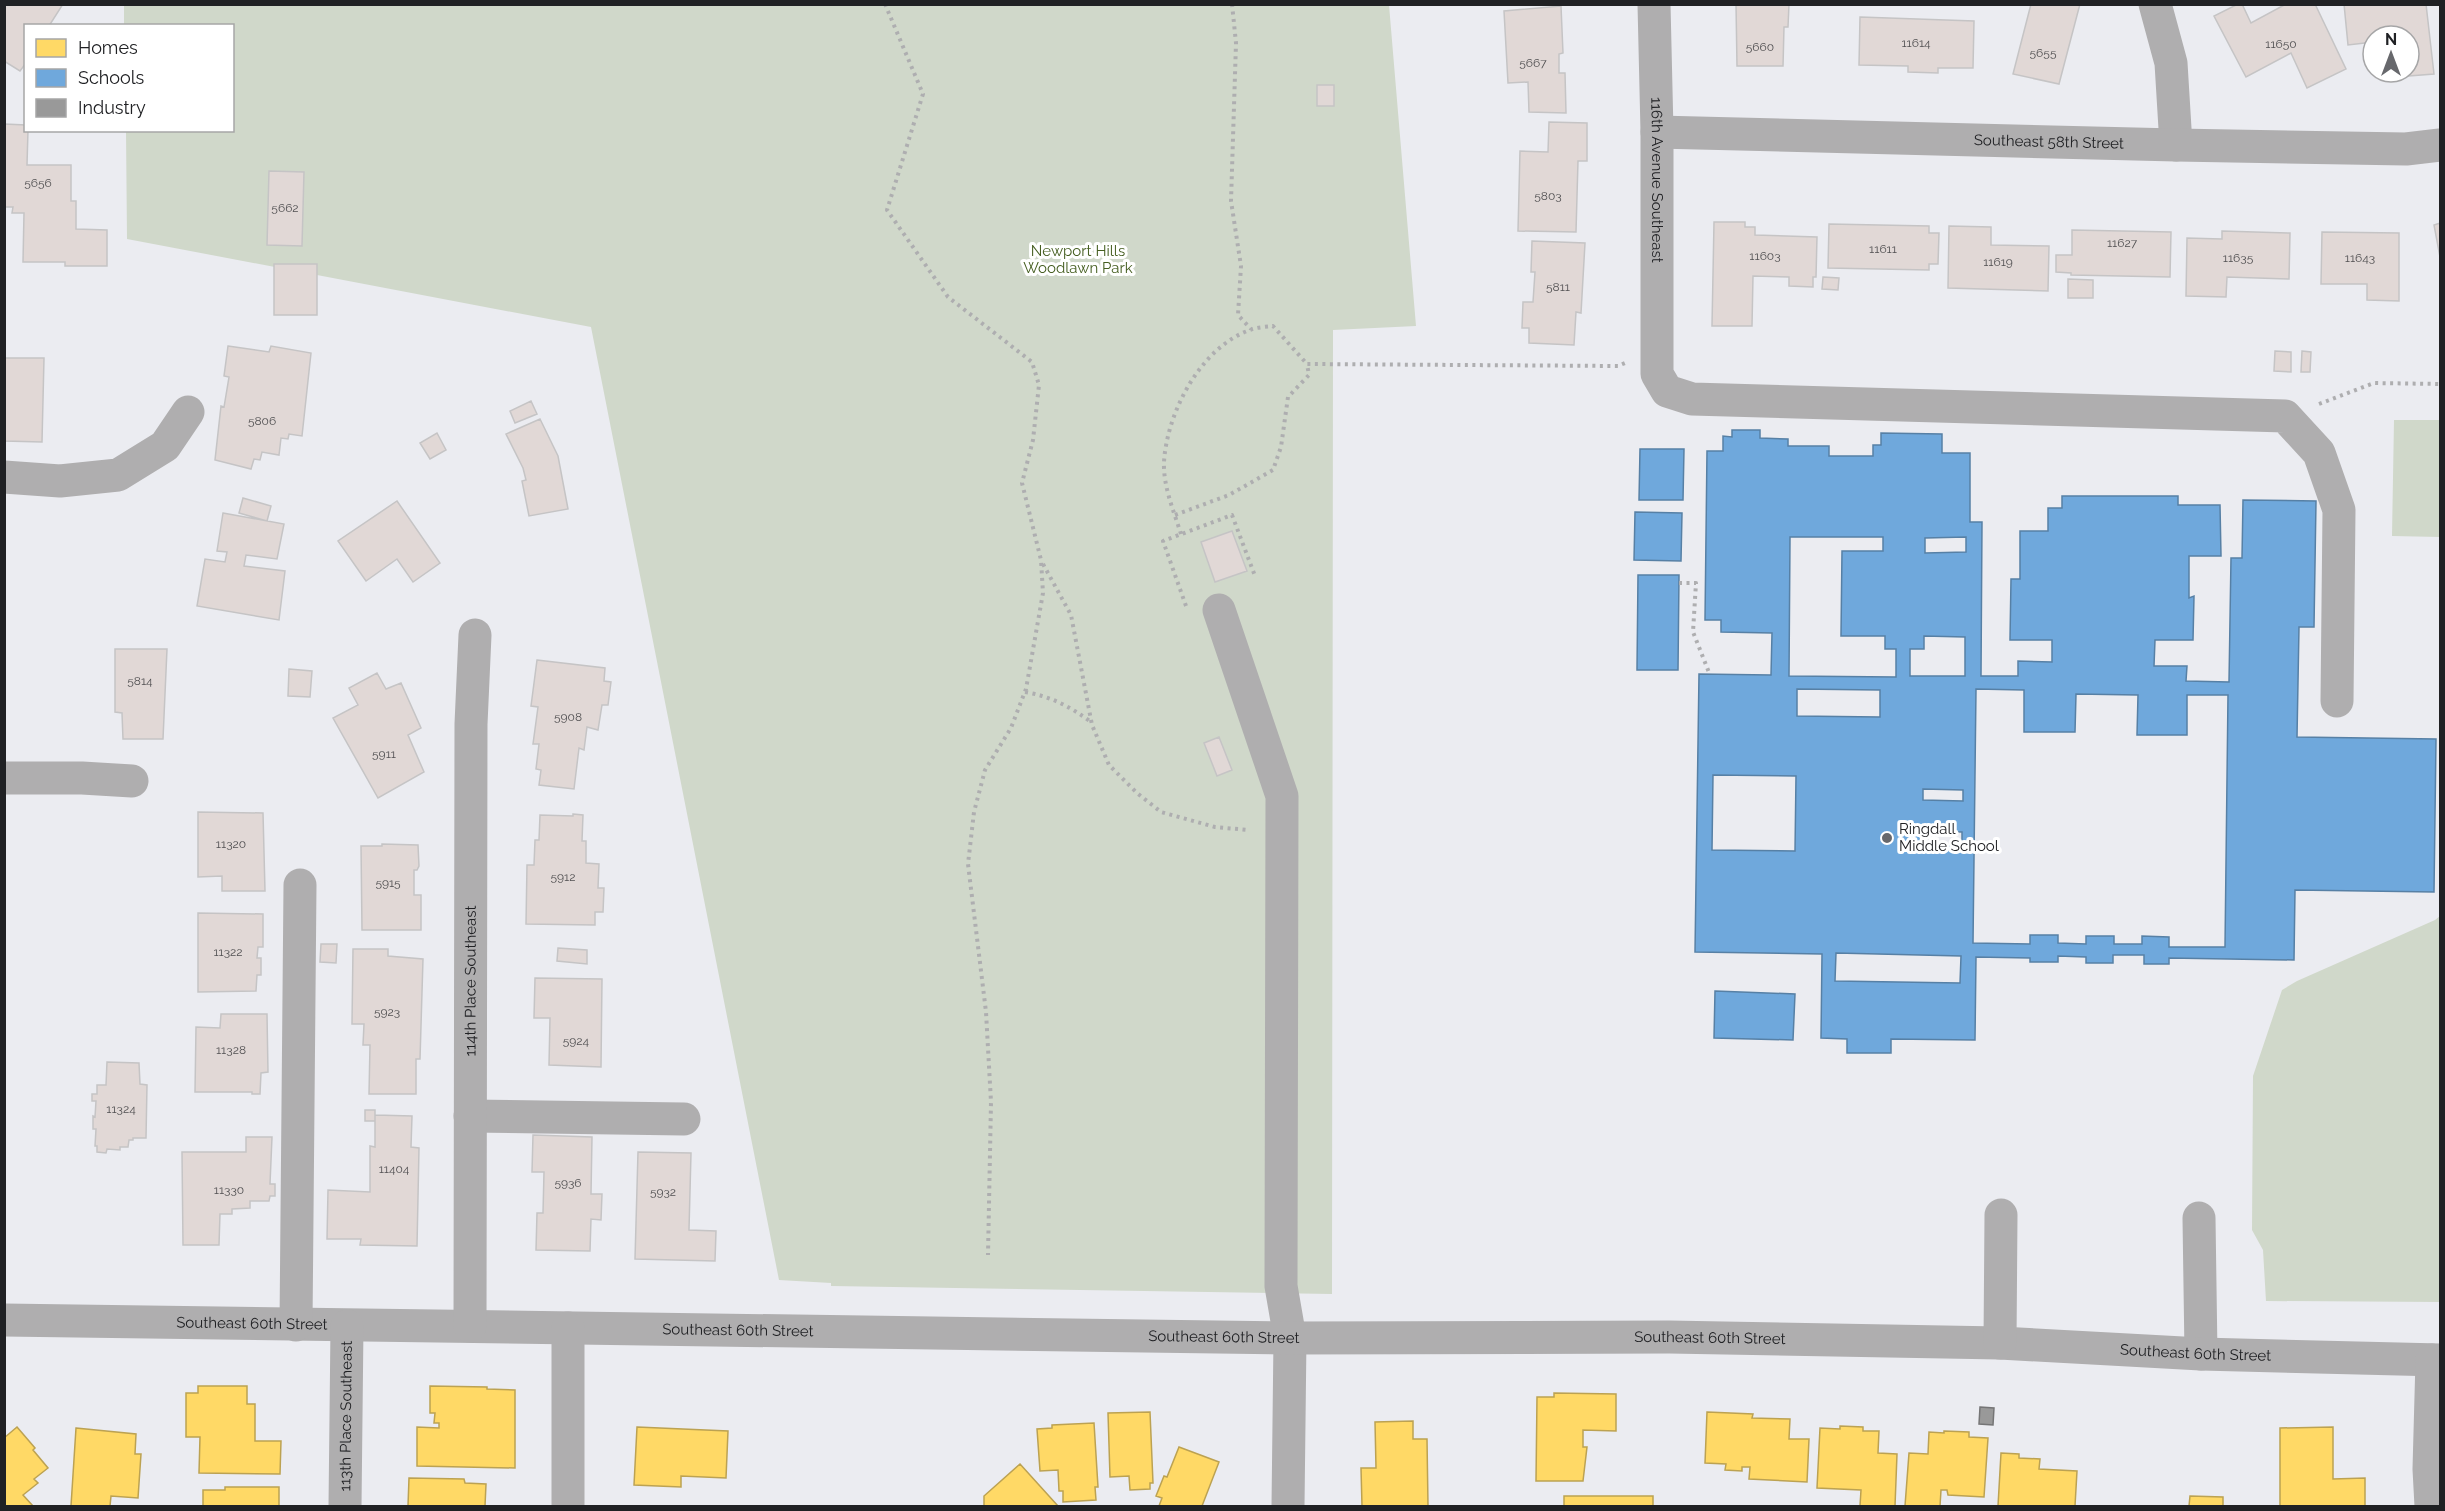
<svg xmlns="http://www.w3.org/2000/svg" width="2445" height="1511" font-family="Raleway,sans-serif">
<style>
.green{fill:#d0d8ca}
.homes{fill:#ffd966;stroke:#bca252;stroke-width:1.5}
.schools{fill:#6fa8dc;stroke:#5780a5;stroke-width:1.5;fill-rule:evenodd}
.industry{fill:#999;stroke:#757576;stroke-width:1.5}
.building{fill:#e1d8d6;stroke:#c5c4c5;stroke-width:1.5}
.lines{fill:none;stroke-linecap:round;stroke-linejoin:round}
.path{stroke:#aeaeb0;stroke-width:4;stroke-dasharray:3 4.5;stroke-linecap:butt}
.minor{stroke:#afaeaf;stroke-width:33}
.poi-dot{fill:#67686c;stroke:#fff;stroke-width:2}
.labels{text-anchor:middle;stroke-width:6;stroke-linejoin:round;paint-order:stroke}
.number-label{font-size:12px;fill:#515052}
.street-label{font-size:15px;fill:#202124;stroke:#fff}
.park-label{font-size:15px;fill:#455e20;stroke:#fff}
.poi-label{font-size:15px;fill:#202124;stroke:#fff;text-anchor:start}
</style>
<rect width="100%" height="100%" fill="#ebecf1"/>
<!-- green -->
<path class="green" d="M124,5H1389L1416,326L1333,330L1332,1294L831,1286V1283L779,1280L591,327L127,239L126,131L232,130V26L124,25Z
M2394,420H2440V537L2392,536Z
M2440,916V1302L2266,1301L2263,1250L2252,1230L2253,1076L2282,990L2297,981L2435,920Z"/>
<!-- homes -->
<path class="homes" d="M198,1386H247V1404H255V1441H281L280,1474L199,1473L200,1437H186V1393H198Z
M430,1386L487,1387V1389L515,1390V1468L417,1466V1427L439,1428V1423H434L435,1413H430Z
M1554,1393L1616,1394V1431L1583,1430V1447H1587L1583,1481H1536L1537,1397H1554Z
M1150,1412L1153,1483H1150V1489L1130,1490L1129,1476L1110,1477L1108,1413Z
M1707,1412L1753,1414L1752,1418L1790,1419L1789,1439H1809L1807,1482L1749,1479L1750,1467H1742V1471L1725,1470L1726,1464L1705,1463Z
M1413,1421V1439H1427L1428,1506H1362L1361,1468H1376L1375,1422Z
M1094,1423L1098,1487H1095L1096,1500L1063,1502V1491H1059L1058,1470L1040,1471L1037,1429L1052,1428V1425Z
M1840,1426L1863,1427V1431H1879L1878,1453L1897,1454L1895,1506H1860L1861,1490L1817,1488L1820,1428L1840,1429Z
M17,1427L35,1448L33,1450L48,1468L34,1479L38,1483L23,1495L33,1506H4V1438Z
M637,1427L728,1431L726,1478L681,1476V1487L634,1485Z
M2333,1427V1479L2365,1478V1506H2280V1428Z
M76,1428L136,1434L135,1454H141L138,1498L111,1496L110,1506H71Z
M1944,1431L1969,1432V1437L1988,1438L1984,1497L1948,1495L1947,1490H1941L1940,1506H1905L1909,1453L1928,1454L1929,1432L1944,1433Z
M1179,1447L1219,1462L1202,1506H1159L1162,1498L1156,1496L1164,1476L1167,1477Z
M2001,1453L2019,1454V1458L2040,1459L2039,1469L2077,1471L2075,1506H1998Z
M1020,1464L1058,1506H984V1496Z
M409,1478L464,1479L465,1483L486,1484L485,1506H408Z
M225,1487H279V1506H203V1490H225Z
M1564,1496H1653V1506H1564Z
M2190,1496L2223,1497V1506H2189Z"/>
<!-- schools -->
<path class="schools" d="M1732,430H1760V438L1788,439V446H1829V456H1873V445H1881V433L1942,434V453H1970V522H1982L1981,676H2018V661L2052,662V640H2010L2011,579H2020V531H2048V508H2062V496H2178V505H2220L2221,556H2189V598L2194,596L2193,640H2155L2154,666H2187L2186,681L2229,682L2231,558H2242L2243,500L2316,501L2314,627H2299L2297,737L2436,739L2434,892L2295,890L2294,960L2169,958V964H2144V955H2113V963H2086V957L2058,956V962H2030V958L1976,957L1975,1040L1891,1039V1053H1847V1039L1821,1038L1822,954L1695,952L1699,674L1771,675L1772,633L1721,632V620H1705L1707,451H1723V436L1732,437ZM1790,537H1883V551H1842L1841,636H1885V649H1896V677L1789,676ZM1966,537V552L1925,553V538ZM1924,636L1965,637V676H1910V649H1924ZM1797,689L1880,690V717L1797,716ZM1976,689L2024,690V732H2075L2076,694L2138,695L2137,735H2187V695H2228L2225,947H2169V937L2142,936V944H2114V936H2086V944L2058,943V935H2030V944L1973,943ZM1713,775L1796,776L1795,851L1712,850ZM1923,789L1963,790V801L1923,800ZM1922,831L1962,832V845L1922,844ZM1836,953L1961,956L1960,983L1835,981Z
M1640,449H1684L1683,500H1639Z
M1635,512L1682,513L1681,561L1634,560Z
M1638,575H1679L1678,670H1637Z
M1715,991L1795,994L1793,1040L1714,1038Z"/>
<!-- industry -->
<path class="industry" d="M1980,1407L1994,1408L1993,1425L1979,1424Z"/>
<!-- building -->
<path class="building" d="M4,4H63L49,26H26V63L20,71L4,61Z
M1736,4H1789L1788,27H1784L1783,66H1737Z
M2031,4H2080L2059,84L2013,74Z
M2238,4H2242L2251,23L2286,4H2315L2346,69L2307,88L2291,53L2246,77L2214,16Z
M2344,4H2426L2434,74L2396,77L2395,72H2409V36H2373V42L2348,45Z
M1561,6L1563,53L1559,54V73H1565L1566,113L1529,112L1528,82L1508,83L1504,11Z
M1860,17L1974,21L1973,68H1938V73L1908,72V66L1859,65Z
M1317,85H1334V106H1317Z
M1549,122L1587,123V161H1578L1576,232L1518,231L1520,151L1548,152Z
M4,124L26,125V130H28L27,165H71V201H76V229L107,230V266H65V262H23L24,213H12L13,207H4Z
M269,171L304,172L302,246L267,245Z
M1714,222H1745V227H1755V235L1817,237L1816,277H1813V287L1789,286V277L1753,276L1752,326H1712Z
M2440,223V257L2434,225Z
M1829,224L1929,226V233H1939L1938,264H1929V270L1828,268Z
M1949,226L1991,227V245L2049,246L2048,291L1948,288Z
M2072,230L2171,232L2170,277L2071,275V273L2056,272V255H2072Z
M2222,231L2290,233L2289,279L2227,277L2226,297L2186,296L2187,238L2222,239Z
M2322,232L2399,233V301L2367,300V284H2321Z
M1532,241L1585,243L1581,313L1576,312L1574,345L1529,343V328H1522L1523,302H1533L1535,272H1531Z
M274,264H317V315H274Z
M1823,277L1839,278L1838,290L1822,289Z
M2068,279L2093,280V298H2068Z
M228,346L269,352L271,346L311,353L302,436L289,434L288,439L281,438L279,455L262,452L260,460L254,459L251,469L215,460L221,406L224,407L229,377L224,376Z
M2275,351L2291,352V372L2274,371Z
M2302,351L2311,352L2310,372H2301Z
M4,358H44L42,442L4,441Z
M531,401L537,414L515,423L510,411Z
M540,419L558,456L568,509L529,516L522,481L526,480L523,468L506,434Z
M437,433L446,450L430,459L420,443Z
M243,498L271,506L267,521L239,513Z
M397,501L440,563L413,582L397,559L366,581L338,541Z
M223,513L284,524L277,559L246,555L244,566L285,571L279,620L197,606L205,559L225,562L227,552L217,551Z
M1232,531L1247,571L1215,582L1201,542Z
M115,649H167L163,739H123L122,713L115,712Z
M537,660L605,668L604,681L611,682L608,705H602L598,730L587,727L584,750L579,748L574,789L539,785L541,770L536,769L539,744H533L538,707L531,706Z
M289,669L312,671L310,697L288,696Z
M377,673L386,689L401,683L421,728L408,735L424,772L378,798L333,718L358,705L349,688Z
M1219,737L1232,770L1217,776L1204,743Z
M198,812L263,813L265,891H222V876L198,877Z
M573,814L583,815L582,841H586V863L599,864L598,888H604L603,912H595V925L526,924L527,865H534L535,840H539L540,815L573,816Z
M382,844L418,845L419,866L417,870H414V895H421V930H362L361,846H382Z
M198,913L263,914V947H258L257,958H261V975H257L256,991L198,992Z
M321,944H337L336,963L320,962Z
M558,948L587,950V964L557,961Z
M353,949H388V956L423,959L420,1059H416V1094H369L370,1045H363L364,1024H352Z
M535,978L602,979L601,1067L549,1065L550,1018H534Z
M221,1014H267L268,1072L261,1073L260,1094H252V1092H195L196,1027L220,1028Z
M107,1062L139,1063L140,1084L147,1085L146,1138H133V1140H129L128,1147H120V1150L107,1149L106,1153L97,1152V1146H95L96,1129H93V1116L95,1117L96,1101H92V1094H97V1085H106Z
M365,1110H375V1121H365Z
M375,1115L412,1116L411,1147L419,1148L417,1246L360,1245L361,1239H327L328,1190L370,1192V1146L375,1147Z
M533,1135L592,1137L591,1194H602L601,1220L591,1219L590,1251L536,1250L537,1213H543L544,1172H532Z
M246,1137H272L270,1184H275V1196H270L269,1201H250V1208L232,1209V1214H220L219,1245H183L182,1152H246Z
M638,1152L691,1153L689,1230L716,1231L715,1261L635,1259Z"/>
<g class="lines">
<!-- path -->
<path class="path" d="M885,4L923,94L887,210L948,297L1032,362L1039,385L1033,440L1022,483L1041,560L1043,593L1026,689L1011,728L985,770L974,812L968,864L986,1012L991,1102L988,1255
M1232,4L1236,43L1231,201L1241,266L1238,315L1251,329
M2319,404L2374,383L2440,384
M1175,515L1229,495L1273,470L1281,447L1288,397L1309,375L1307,364L1618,366L1625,363
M1181,534C1174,512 1163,486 1164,462C1167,412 1201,347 1250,330C1257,327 1266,327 1273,326L1307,364
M1043,564L1071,615L1092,725L1109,765L1137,793L1161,812L1215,827L1248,830
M1679,583H1696L1693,632L1710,675
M1186,606L1163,541L1232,515L1255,576
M1025,692C1050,696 1071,707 1091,722"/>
<!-- minor -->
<g class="minor">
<path id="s1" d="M1654,4L1657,132V374L1667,391L1692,399L2285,416L2319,453L2339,510L2337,701"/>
<path d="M2155,4L2171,63L2176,145"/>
<path id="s2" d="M1657,132L2176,145L2406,149L2440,145"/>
<path d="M4,477L60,481L118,475L165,446L188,412"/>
<path d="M1219,610L1282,796L1281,1286L1290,1338L1288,1506"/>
<path d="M4,778H82L132,781"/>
<path d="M470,1116L684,1119"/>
<path d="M2199,1218L2201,1354"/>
<path id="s3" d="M4,1320L1290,1338L1669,1337L2000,1343L2201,1354L2440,1360"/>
<path d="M296,1325L300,885"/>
<path id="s4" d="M470,1326L471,724L475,635"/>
<path d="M568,1328V1506"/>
<path d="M2000,1343L2001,1215"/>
<path id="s5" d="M345,1506L347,1326"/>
<path d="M2431,1506L2429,1469L2432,1360"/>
</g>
</g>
<!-- markers -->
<circle class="poi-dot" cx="1887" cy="838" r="6"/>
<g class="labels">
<!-- number labels -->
<g class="number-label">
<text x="1916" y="47">11614</text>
<text x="2281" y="48">11650</text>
<text x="1760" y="51">5660</text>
<text x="2043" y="57">5655</text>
<text x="1533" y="67">5667</text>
<text x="38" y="187">5656</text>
<text x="1548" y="200">5803</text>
<text x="285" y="212">5662</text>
<text x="2122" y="247">11627</text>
<text x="1883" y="253">11611</text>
<text x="1765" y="260">11603</text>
<text x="2238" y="262">11635</text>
<text x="2360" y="262">11643</text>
<text x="1998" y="266">11619</text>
<text x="1558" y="291">5811</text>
<text x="262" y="425">5806</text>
<text x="140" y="685">5814</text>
<text x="568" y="721">5908</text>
<text x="384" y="758">5911</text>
<text x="231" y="848">11320</text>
<text x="563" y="881">5912</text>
<text x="388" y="887">5915</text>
<text x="228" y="956">11322</text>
<text x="387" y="1016">5923</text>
<text x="576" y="1045">5924</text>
<text x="231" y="1054">11328</text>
<text x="121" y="1113">11324</text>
<text x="394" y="1173">11404</text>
<text x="568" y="1187">5936</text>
<text x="229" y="1194">11330</text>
<text x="663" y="1196">5932</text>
</g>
<!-- street labels -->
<g class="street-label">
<text dy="5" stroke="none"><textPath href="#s2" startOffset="392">Southeast 58th Street</textPath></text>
<text dy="5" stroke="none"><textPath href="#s1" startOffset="176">116th Avenue Southeast</textPath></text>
<text dy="5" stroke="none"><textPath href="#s4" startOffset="345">114th Place Southeast</textPath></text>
<text dy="5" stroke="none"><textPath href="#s3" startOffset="248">Southeast 60th Street</textPath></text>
<text dy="5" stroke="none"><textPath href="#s3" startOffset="734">Southeast 60th Street</textPath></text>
<text dy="5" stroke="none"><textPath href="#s3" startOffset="1220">Southeast 60th Street</textPath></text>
<text dy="5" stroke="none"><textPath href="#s3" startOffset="1706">Southeast 60th Street</textPath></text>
<text dy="5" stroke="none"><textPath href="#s3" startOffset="2192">Southeast 60th Street</textPath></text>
<text dy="5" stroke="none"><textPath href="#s5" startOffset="90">113th Place Southeast</textPath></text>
</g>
<!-- park labels -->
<g class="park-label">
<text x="1078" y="256">Newport Hills<tspan x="1078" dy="17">Woodlawn Park</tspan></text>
</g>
<!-- poi labels -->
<g class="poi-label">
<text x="1899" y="834">Ringdall<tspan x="1899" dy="17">Middle School</tspan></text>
</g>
</g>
<!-- border -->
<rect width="2445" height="1511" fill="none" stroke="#202124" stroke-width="12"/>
<!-- legend -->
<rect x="24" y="24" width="210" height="108" fill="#ffffff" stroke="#a6a6a7" stroke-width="1.5"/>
<rect x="36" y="39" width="30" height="18" fill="#ffd966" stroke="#a6a6a7" stroke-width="1.5"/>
<text x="78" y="54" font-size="18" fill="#202124">Homes</text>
<rect x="36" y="69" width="30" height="18" fill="#6fa8dc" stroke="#a6a6a7" stroke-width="1.5"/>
<text x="78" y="84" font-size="18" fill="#202124">Schools</text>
<rect x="36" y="99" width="30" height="18" fill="#999999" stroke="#a6a6a7" stroke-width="1.5"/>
<text x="78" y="114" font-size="18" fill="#202124">Industry</text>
<!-- north arrow -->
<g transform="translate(2391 54)"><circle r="28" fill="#ffffff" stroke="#a6a6a7" stroke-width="1.5"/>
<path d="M0-4.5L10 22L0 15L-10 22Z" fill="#67686c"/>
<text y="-9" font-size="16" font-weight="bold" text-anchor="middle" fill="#202124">N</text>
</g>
</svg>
